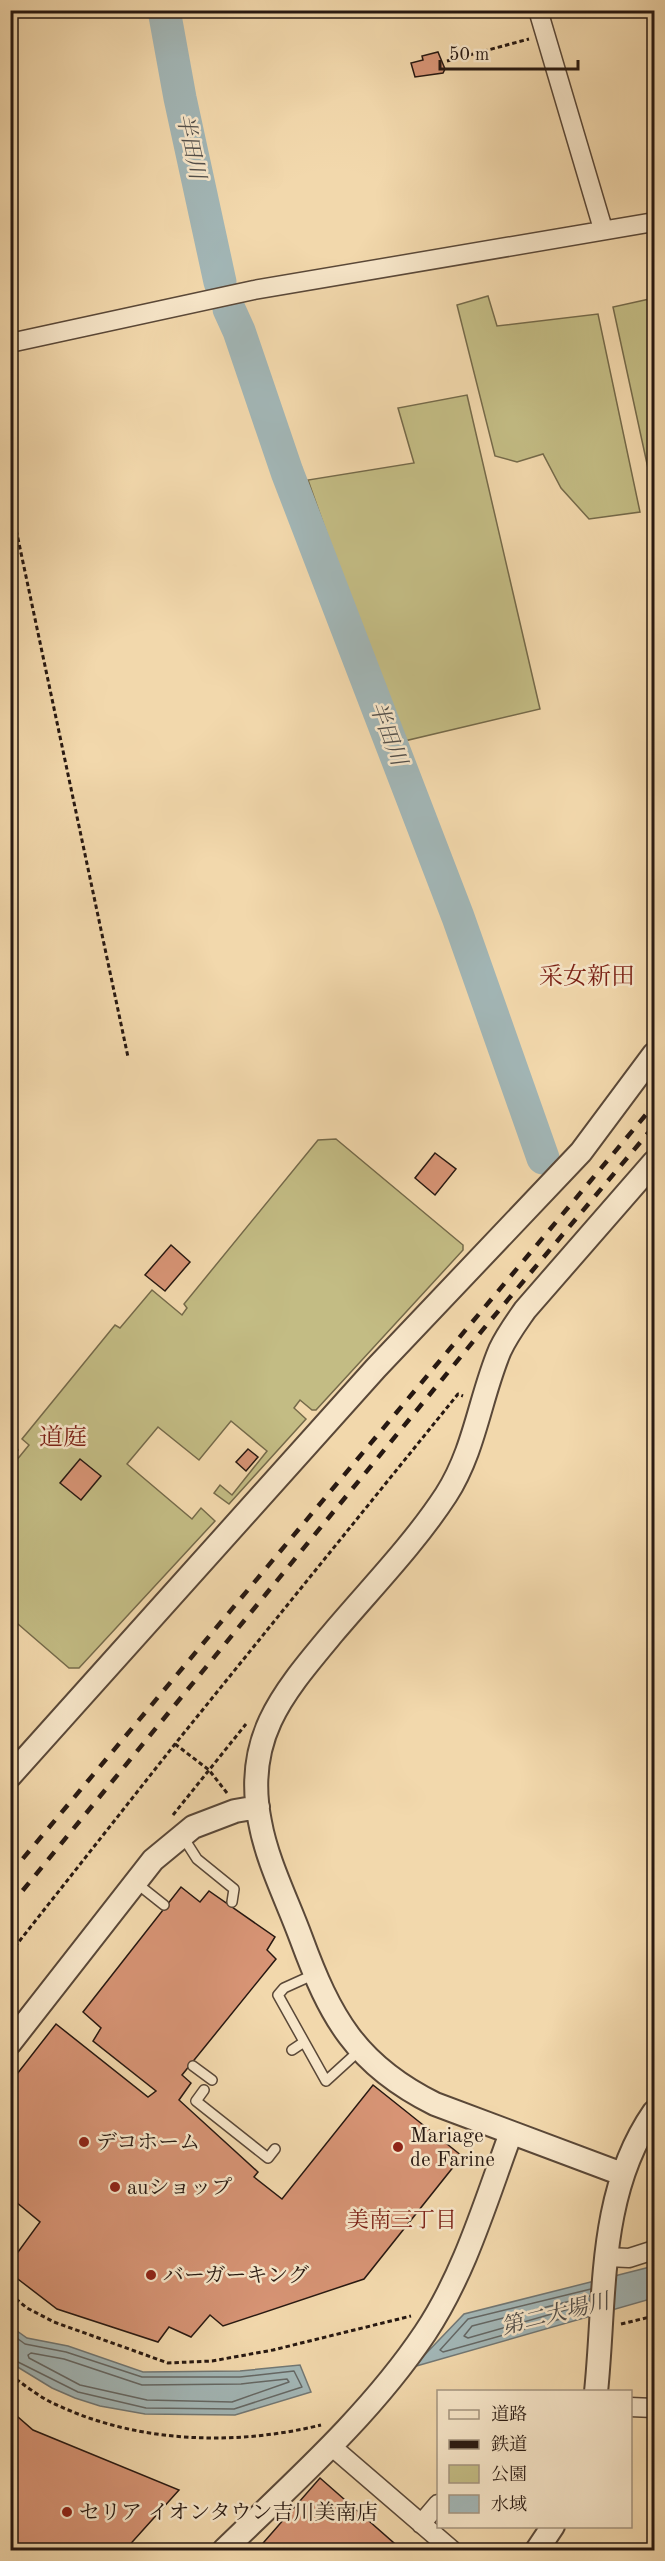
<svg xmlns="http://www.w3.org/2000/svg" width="665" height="2561" font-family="'Old Standard TT','Noto Serif JP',serif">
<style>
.green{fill:#c3bc84;stroke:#756a4a;stroke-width:1.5}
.water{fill:#a2b6b6;stroke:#717774;stroke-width:1.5}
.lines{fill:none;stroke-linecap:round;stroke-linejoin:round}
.shore{stroke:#646764;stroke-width:1.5}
.river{stroke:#a2b6b6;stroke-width:33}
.building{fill:#d79475;stroke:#271811;stroke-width:1.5}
.service-casing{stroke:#5a4838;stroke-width:12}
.minor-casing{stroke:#5a4838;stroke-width:21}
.tertiary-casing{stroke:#5a4838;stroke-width:26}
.path{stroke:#271811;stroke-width:3;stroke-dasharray:4.5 3;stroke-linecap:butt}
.service{stroke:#f7e6c9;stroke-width:9}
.minor{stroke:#f7e6c9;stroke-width:18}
.tertiary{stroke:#f7e6c9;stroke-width:22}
.rail{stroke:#271811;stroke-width:4.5;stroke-dasharray:10 10;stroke-linecap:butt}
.poi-dot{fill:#8f2418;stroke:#f7e6c9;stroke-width:2}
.labels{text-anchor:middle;stroke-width:5;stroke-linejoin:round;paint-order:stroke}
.poi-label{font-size:21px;fill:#271811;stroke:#f7e6c9;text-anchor:start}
.water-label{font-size:22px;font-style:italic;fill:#524f4b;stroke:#f7e6c9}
.neighbourhood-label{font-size:22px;fill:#7a1f14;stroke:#f7e6c9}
.quarter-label{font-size:24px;fill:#7a1f14;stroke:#f7e6c9}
</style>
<rect width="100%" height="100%" fill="#f2d8ac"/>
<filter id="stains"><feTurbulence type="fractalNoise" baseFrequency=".00333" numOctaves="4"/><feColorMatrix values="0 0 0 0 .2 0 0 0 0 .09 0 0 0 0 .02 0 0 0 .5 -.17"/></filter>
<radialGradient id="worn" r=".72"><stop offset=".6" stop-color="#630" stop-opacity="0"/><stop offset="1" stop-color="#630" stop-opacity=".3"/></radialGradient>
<!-- green -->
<path class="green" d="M488,296L497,326L598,314L640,512L589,519L561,488L543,454L517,462L495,456L457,305Z
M654,298V496L613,307Z
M467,395L540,709L400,742L308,480L414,463L398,408Z
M336,1139L463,1245V1250L316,1410H312L300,1400L294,1408L306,1419L229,1504L214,1493L220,1485L232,1495L267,1451L231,1421L199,1460L158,1427L127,1464L192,1519L201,1508L215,1521L79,1668H69L11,1618V1467L29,1445L22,1439L115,1325L120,1328L152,1290L182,1315L187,1308L184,1304L318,1140Z"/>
<!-- water -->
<path class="water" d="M654,2266V2298L413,2367L464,2314Z
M10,2326L27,2338L68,2346L143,2372L240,2371L300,2365L311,2392L235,2415L145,2414L100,2406L75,2398L52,2388L11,2363Z"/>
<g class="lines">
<!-- shore -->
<path class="shore" d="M590,2303L468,2338L464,2336L472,2326L590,2296
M589,2311L443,2352L440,2350L468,2319L591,2289
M10,2333L25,2344L66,2352L142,2377H240L294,2371L302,2387L234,2409L146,2408L78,2392L10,2358
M31,2353L64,2359L142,2385L241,2384L287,2379L289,2382L232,2402L147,2400L80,2385L29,2358L28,2355Z"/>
<!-- river -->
<path class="river" d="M164,10L180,98L220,282
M229,309L239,331L287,472L458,917L543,1158"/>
</g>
<!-- building -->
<path class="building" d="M438,52L445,69L443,73L415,77L411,63L423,60L422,56Z
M435,1153L456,1169L435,1195L415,1178Z
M171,1245L190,1262L165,1291L145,1275Z
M248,1449L258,1457L246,1471L236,1462Z
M80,1459L101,1476L81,1500L60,1483Z
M181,1887L200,1902L209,1891L275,1937L267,1950L276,1959L182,2075L191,2083L179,2100L258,2172L254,2177L282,2199L373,2085L462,2156L364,2279L223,2326L210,2315L191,2337L169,2327L158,2342L57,2309L10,2273V2263L40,2222L10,2197V2083L56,2024L148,2097L156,2091L93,2041L101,2028L83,2012Z
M10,2410L33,2430L179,2490L125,2550H10Z
M320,2478L402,2550H257Z"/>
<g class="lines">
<!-- service casing -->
<g class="service-casing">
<path id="service" d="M183,1837L197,1859L234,1889L232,1902
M135,1882L164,1905
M315,1974L284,1988L278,1995L326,2081L360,2050
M292,2050L304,2042
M193,2066L212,2080
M204,2090L196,2101L268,2158L275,2149"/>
</g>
<!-- minor casing -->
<g class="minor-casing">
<path id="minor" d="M538,10L603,229
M10,343L254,290L654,222
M607,2257L629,2258L654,2250
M630,2407L654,2408
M330,2445L452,2550
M421,2524L438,2504"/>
</g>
<!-- tertiary casing -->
<g class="tertiary-casing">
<path id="tertiary" d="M10,1776L376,1368L581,1152L654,1054
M10,2043L153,1860L193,1827L235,1811L258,1807
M622,2174L435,2104C356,2065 330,2017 301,1938C287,1900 267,1861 260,1822C243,1738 283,1693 333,1633C371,1588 414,1544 446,1495C475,1450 480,1397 500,1350C507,1335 516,1323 525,1310L654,1162
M596,2392C606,2296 597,2194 654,2112
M224,2550C294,2482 370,2415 425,2333C465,2273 486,2200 511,2133
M537,2550L553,2526"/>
</g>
<!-- path -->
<path class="path" d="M447,61L529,39
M10,501L128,1057
M10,1432L17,1450L10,1458
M175,1744L209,1770L227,1793
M173,1815L246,1724
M10,1953L175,1744L458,1394L463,1396
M10,2294L27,2308L54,2322L168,2363L212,2361L273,2350L411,2316
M621,2324L654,2316
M10,2375C25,2385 40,2398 57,2405C138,2443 235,2446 321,2425"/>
<!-- service -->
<use href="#service" class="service"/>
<!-- minor -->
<use href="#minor" class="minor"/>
<!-- tertiary -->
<use href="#tertiary" class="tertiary"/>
<!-- rail -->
<path class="rail" d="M10,1874L654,1105
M10,1906L490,1321L654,1126"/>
</g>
<!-- markers -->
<g class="poi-dot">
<circle cx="84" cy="2142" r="6"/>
<circle cx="398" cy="2147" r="6"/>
<circle cx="115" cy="2187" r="6"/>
<circle cx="151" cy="2275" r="6"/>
<circle cx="67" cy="2512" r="6"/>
</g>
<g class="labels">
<!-- poi labels -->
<g class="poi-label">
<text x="410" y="2142">Mariage<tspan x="410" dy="24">de Farine</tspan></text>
<text x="96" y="2149">デコホーム</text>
<text x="127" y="2194">auショップ</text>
<text x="163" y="2282">バーガーキング</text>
<text x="79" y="2519">セリア イオンタウン吉川美南店</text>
</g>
<!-- water labels -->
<g class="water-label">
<text transform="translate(192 146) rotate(78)" y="8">半田川</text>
<text transform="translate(389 733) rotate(69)" y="8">半田川</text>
<text transform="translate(555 2313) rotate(-14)" y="8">第二大場川</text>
</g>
<!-- neighbourhood labels -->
<g class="neighbourhood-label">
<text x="402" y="2227">美南三丁目</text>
</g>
<!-- quarter labels -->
<g class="quarter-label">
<text x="587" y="984">采女新田</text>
<text x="63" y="1445">道庭</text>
</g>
</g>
<!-- margin -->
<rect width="665" height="2561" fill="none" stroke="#f2d8ac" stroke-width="36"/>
<rect x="12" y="12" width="641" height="2537" fill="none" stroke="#271811" stroke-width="3"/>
<rect x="18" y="18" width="629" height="2525" fill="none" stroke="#271811" stroke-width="1.5"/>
<!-- legend -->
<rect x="437" y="2390" width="195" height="138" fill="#f7e6c9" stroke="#a4947f" stroke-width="1.5"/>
<rect x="449" y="2410" width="30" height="9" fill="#f7e6c9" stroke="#a4947f" stroke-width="1.5"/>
<text x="491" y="2420" font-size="18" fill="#271811">道路</text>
<rect x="449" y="2440" width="30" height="9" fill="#271811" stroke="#a4947f" stroke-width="1.5"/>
<text x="491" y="2450" font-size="18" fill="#271811">鉄道</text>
<rect x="449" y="2465" width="30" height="18" fill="#c3bc84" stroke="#a4947f" stroke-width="1.5"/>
<text x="491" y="2480" font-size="18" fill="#271811">公園</text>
<rect x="449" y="2495" width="30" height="18" fill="#a2b6b6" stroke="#a4947f" stroke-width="1.5"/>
<text x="491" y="2510" font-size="18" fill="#271811">水域</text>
<!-- scale -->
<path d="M440 60v9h138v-9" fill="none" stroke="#271811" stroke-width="3"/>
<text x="449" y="60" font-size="18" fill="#271811" stroke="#f7e6c9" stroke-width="4.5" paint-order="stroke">50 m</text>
<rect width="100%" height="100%" filter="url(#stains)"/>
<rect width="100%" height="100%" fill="url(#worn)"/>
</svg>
